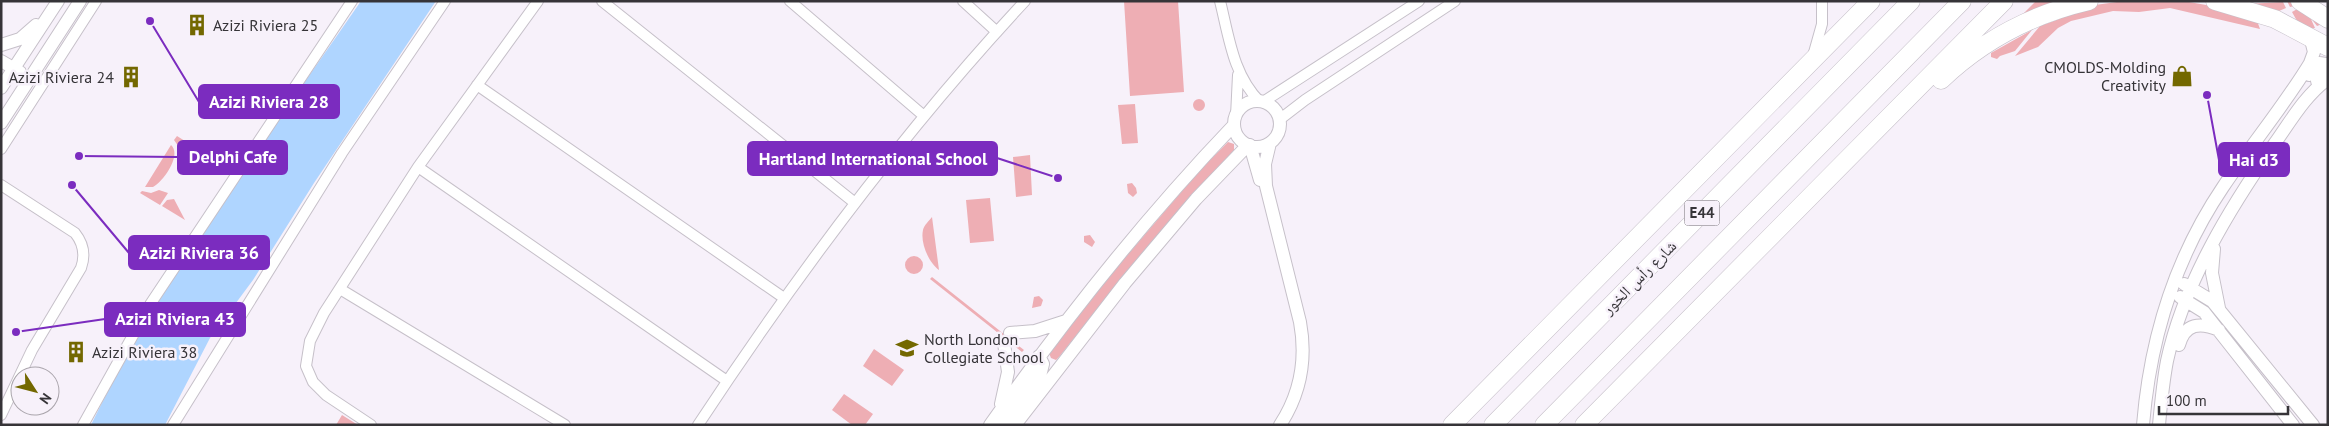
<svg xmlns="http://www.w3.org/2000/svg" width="2329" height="426" font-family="'PT Sans','Noto Naskh Arabic',sans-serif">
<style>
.green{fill:#eeaeb4}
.water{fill:#afd5ff}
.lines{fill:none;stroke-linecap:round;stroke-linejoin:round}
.minor-casing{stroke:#c6c0c9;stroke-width:12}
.tertiary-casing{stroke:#c6c0c9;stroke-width:14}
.motorway-casing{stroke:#c6c0c9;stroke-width:19}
.minor{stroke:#fff;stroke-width:10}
.tertiary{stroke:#fff;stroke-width:12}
.motorway{stroke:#fff;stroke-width:18}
.labels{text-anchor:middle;stroke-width:5;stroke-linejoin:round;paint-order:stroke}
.shield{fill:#f7f1fa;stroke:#706d72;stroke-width:1}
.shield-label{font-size:15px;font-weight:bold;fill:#363438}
.poi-label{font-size:16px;fill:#363438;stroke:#f7f1fa;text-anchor:start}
.street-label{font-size:16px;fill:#363438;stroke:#f7f1fa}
.leader{fill:none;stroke:#7b2cbf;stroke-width:2}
.callout-dot{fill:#7b2cbf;stroke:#f7f1fa;stroke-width:2}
.callout{fill:#7b2cbf;stroke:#7b2cbf;stroke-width:2}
.callout-label{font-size:18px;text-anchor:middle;font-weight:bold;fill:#fff}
</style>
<rect width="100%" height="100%" fill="#f7f1fa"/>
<!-- green -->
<path class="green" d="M1124,1H1178L1184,92L1130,96Z
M2036,1H2064L2017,20Z
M2124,1L2189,2L2223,8L2256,18L2260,29L2170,8L2139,12L2113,11L2071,21L2058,28L2038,47L2015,56L2040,26L2059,19L2060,14L2095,5Z
M2287,1L2299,5L2325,23L2317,26L2310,17L2315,28L2307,30L2297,21L2292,12L2299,8V5L2290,7Z
M2283,2L2286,8L2272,14L2247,4Z
M2032,30L2015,51L2000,56L1997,59L1991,57V53Z
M1193 105a6 6 0 1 1 12 0a6 6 0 1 1-12 0Z
M1135,104L1138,143L1122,144L1118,105Z
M177,136L196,148L188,161L180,160L181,150L174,140Z
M1228,142L1234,144V150L1121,279L1059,357L1056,360L1051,358L1049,353L1112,273L1200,170Z
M171,145C182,155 164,181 153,187H145Z
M1030,155L1032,195L1016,197L1013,157Z
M1132,183L1136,188L1137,193L1133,197L1128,193L1127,184Z
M159,190L168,193L160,205L140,193L142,191L151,193Z
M990,198L994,241L970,243L966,200Z
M174,199L185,220L162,206L167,200Z
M932,217L939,270C929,263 920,243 923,230C924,225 929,221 932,217Z
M1090,235L1095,242L1092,247L1084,242V236Z
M905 265a9 9 0 1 1 18 0a9 9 0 1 1-18 0Z
M932,277L1024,350L1022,352L930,279Z
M1039,296L1043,300L1041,306L1032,308L1034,297Z
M874,349L904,370L892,386L863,366Z
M844,394L873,414L865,425H852L832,410Z
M342,415L358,425H336Z"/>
<!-- water -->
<path class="water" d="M361,1H436L314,183L253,280L210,338L165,425H91C164,274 266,139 361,1Z"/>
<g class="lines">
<!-- minor casing -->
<g class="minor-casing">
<path id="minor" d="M602,1L855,203
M790,1L924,116
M963,1L997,32
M1220,1C1229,37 1233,75 1260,102
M1813,56L1822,24V1
M477,85L784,298
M1263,102L1419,1
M1236,116L1238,75
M1279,120L1305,100L1455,1
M1,149L96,1
M418,167L727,381
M1,185L75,233C83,243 86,254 81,268L32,350L1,415
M340,289L565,425
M83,425L151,303L352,1
M173,425L342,153L445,1
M371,425L326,395L313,382L306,366L310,341L324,313L418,167L538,1
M698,425C796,276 903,132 1025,1"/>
</g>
<!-- tertiary casing -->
<g class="tertiary-casing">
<path id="tertiary" d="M1,45L20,39L36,25
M1,61L20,72
M2309,75L2319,63L2326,64L2327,70L2317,81
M1,88L58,1
M1234 124a23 23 0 1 1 46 0a23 23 0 1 1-46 0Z
M1,123L80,1
M1270,143L1265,164L1266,186L1300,322C1307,360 1301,393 1280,425
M1250,145L1260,180
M2214,249L2212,273L2219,308
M2184,284L2212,301L2313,425
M2180,297L2204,312L2293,425
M1010,333L1035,331L1066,321
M2179,345C2185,323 2200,322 2219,330
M1001,404L1008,372L1004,343
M990,425C1064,320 1145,218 1234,125
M1004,425L1041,372L1043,364L1039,356
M1015,425L1125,283L1196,199L1248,145
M2143,425C2150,340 2175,258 2223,187C2251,145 2284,106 2310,63L2314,52L2310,36
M2159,425C2161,403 2163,382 2167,361C2184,282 2230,208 2275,143C2290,122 2306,94 2328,79"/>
</g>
<!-- motorway casing -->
<g class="motorway-casing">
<path id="motorway" d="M2215,1L2275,19L2328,47
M2300,1L2328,19
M1941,80C1983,40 2033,14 2089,1
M1452,425L1871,1
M1493,425L1911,1
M1544,425L1962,1
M1584,425L2004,1"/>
</g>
<!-- minor -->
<use href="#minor" class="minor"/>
<!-- tertiary -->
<use href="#tertiary" class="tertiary"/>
<!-- motorway -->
<use href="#motorway" class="motorway"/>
</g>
<!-- icons -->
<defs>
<g id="building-bare" transform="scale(1.725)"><path d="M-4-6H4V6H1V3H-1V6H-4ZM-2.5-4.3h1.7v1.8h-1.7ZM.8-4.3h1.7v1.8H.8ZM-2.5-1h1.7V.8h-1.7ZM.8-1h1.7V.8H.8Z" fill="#736800" stroke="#f7f1fa" stroke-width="2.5" paint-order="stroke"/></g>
<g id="shop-bare" transform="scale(1.725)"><path d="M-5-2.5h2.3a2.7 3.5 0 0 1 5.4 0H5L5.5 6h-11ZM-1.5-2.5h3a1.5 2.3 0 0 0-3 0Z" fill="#736800" stroke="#f7f1fa" stroke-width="2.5" paint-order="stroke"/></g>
<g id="school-bare" transform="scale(1.725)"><path d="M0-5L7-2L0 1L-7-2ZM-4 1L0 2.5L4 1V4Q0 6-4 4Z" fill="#736800" stroke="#f7f1fa" stroke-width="2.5" paint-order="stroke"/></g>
</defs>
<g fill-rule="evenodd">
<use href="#building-bare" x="197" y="25"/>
<use href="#shop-bare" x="2182" y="76"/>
<use href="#building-bare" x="131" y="77"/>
<use href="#school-bare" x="907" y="348"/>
<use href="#building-bare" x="76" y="352"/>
</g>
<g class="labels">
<!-- shield labels -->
<rect class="shield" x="1684.5" y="200.5" width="35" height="25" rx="4"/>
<g class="shield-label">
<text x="1702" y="218">E44</text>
</g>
<!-- poi labels -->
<g class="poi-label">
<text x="213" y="31">Azizi Riviera 25</text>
<text x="2166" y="73" text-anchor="end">CMOLDS-Molding<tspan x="2166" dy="18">Creativity</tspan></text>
<text x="114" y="83" text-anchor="end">Azizi Riviera 24</text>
<text x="924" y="345">North London<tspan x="924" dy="18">Collegiate School</tspan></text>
<text x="92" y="358">Azizi Riviera 38</text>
</g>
<!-- street labels -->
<g class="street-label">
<text transform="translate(1639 277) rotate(-45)" y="6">شارع رأس الخور</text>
</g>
</g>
<!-- callouts -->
<path class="leader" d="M150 21L199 102M79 156L178 157M1058 178L997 158M2207 95L2219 160M72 185L129 253M16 332L105 319"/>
<g class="callout-dot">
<circle cx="150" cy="21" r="5"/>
<circle cx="79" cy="156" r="5"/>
<circle cx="1058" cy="178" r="5"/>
<circle cx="2207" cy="95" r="5"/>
<circle cx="72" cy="185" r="5"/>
<circle cx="16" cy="332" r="5"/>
</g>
<g class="callout">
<rect x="199" y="85" width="140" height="33" rx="5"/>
<rect x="178" y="141" width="109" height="33" rx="5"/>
<rect x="748" y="142" width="249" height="33" rx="5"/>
<rect x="2219" y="143" width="70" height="33" rx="5"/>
<rect x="129" y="236" width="140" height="33" rx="5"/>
<rect x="105" y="303" width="140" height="33" rx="5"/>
</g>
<g class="callout-label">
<text x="269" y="108">Azizi Riviera 28</text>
<text x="233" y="163">Delphi Cafe</text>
<text x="873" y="165">Hartland International School</text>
<text x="2254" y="166">Hai d3</text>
<text x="199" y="259">Azizi Riviera 36</text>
<text x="175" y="325">Azizi Riviera 43</text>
</g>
<!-- border -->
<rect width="2329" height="426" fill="none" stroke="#363438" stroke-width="5"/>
<!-- north arrow -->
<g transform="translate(35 391) rotate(126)"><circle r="24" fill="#f7f1fa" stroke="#aaa5ac"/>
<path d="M0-4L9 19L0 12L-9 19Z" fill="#736800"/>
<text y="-8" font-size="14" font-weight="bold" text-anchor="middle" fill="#363438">N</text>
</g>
<!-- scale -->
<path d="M2159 406v8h129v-8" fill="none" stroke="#363438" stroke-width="2.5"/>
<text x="2166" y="406" font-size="15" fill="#363438" stroke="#f7f1fa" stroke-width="4" paint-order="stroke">100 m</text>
</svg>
